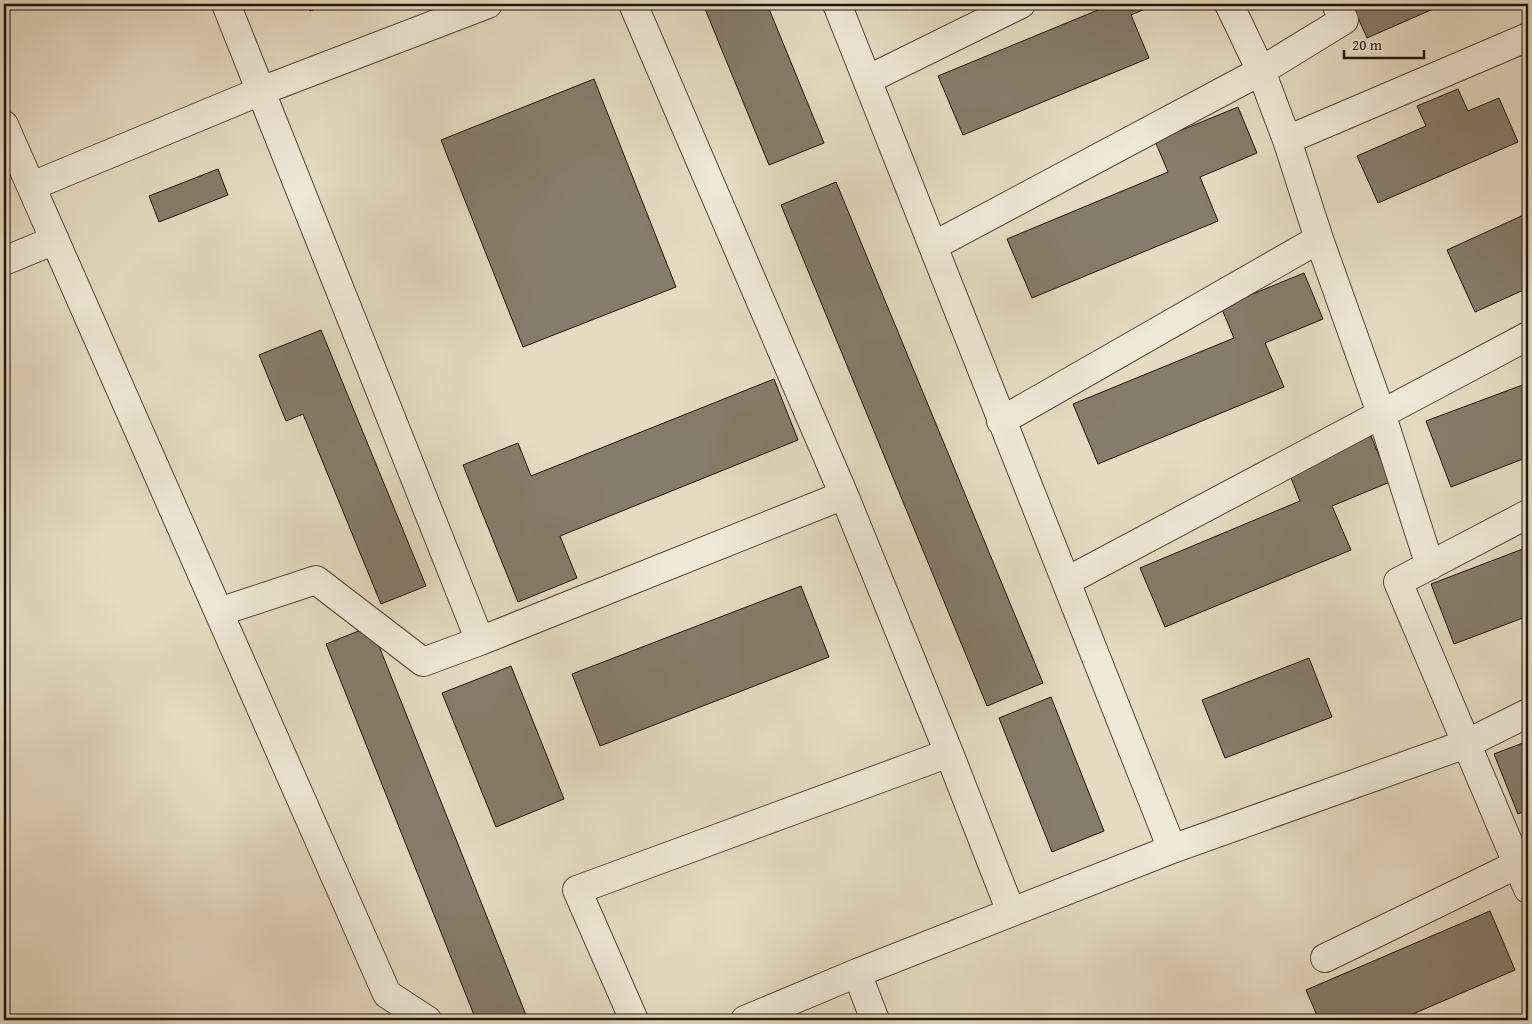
<svg xmlns="http://www.w3.org/2000/svg" width="1532" height="1024" font-family="'Gentium Book Plus',serif">
<style>
.building{fill:#867c6b;stroke:#1f150d}
.lines{fill:none;stroke-linecap:round;stroke-linejoin:round}
.minor-casing{stroke:#50463a;stroke-width:30}
.minor{stroke:#eee8d7;stroke-width:28}
</style>
<rect width="100%" height="100%" fill="#e5dbc1"/>
<filter id="stains"><feTurbulence type="fractalNoise" baseFrequency=".004" numOctaves="4"/><feColorMatrix values="0 0 0 0 .2 0 0 0 0 .09 0 0 0 0 .02 0 0 0 .5 -.17"/></filter>
<radialGradient id="worn" r=".72"><stop offset=".6" stop-color="#630" stop-opacity="0"/><stop offset="1" stop-color="#630" stop-opacity=".3"/></radialGradient>
<!-- building -->
<path class="building" d="M4,4H24L4,12Z
M306,4H329L310,11Z
M703,4H767L824,143L769,165Z
M903,4H920L906,10Z
M1096,4H1157L1131,15L1149,58L963,135L938,76L1098,10Z
M1352,4H1439L1440,6L1367,38Z
M594,79L676,287L523,347L441,140Z
M1458,89L1468,111L1499,98L1518,142L1378,203L1357,156L1426,126L1417,106Z
M1238,107L1257,153L1200,177L1218,221L1032,298L1007,239L1168,172L1155,141Z
M218,169L228,195L159,222L149,196Z
M4,180L10,195L4,198Z
M836,182L1043,683L987,706L781,205Z
M1528,213V288L1475,312L1447,250Z
M1304,273L1323,319L1265,343L1284,387L1098,464L1073,404L1234,338L1221,307Z
M321,330L426,586L381,604L303,414L286,421L259,355Z
M774,379L798,440L560,536L577,578L518,602L463,465L518,443L531,476Z
M1528,383V457L1451,487L1426,421Z
M1371,436L1390,482L1332,506L1351,550L1165,627L1140,568L1300,501L1288,470Z
M1528,547V616L1454,644L1431,584Z
M801,586L829,657L600,746L572,674Z
M371,626L528,1020H476L326,644Z
M1309,658L1332,717L1225,758L1202,700Z
M511,666L564,799L496,827L442,693Z
M1051,697L1104,831L1052,852L999,718Z
M1528,741V810L1518,814L1494,754Z
M1490,911L1515,970L1399,1020H1319L1306,990Z"/>
<g class="lines">
<!-- minor casing -->
<g class="minor-casing">
<path id="minor" d="M226,4L480,641L844,495
M633,4L844,495L949,753L1011,912
M837,4L1172,849L1466,744L1528,713
M1229,4L1261,71L1287,140L1528,37
M867,80L1021,4
M4,125L387,994L427,1020
M1287,140L1319,239L1381,413L1430,566
M32,186L261,91L488,4
M933,246L1261,71L1344,20L1336,4
M4,261L55,240
M1001,421L1319,239
M1528,514L1398,582L1528,889
M1067,581L1528,336
M219,612L316,580L423,662L480,641
M1325,958L1518,864
M857,973L875,1020
M634,1020L577,890L949,753
M745,1020L857,973L1172,849"/>
</g>
<!-- minor -->
<use href="#minor" class="minor"/>
</g>
<!-- margin -->
<rect width="1532" height="1024" fill="none" stroke="#e5dbc1" stroke-width="20"/>
<rect x="5" y="5" width="1522" height="1014" fill="none" stroke="#1f150d" stroke-width="2.5"/>
<rect x="10" y="10" width="1512" height="1004" fill="none" stroke="#1f150d"/>
<!-- scale -->
<path d="M1344 50v8h80v-8" fill="none" stroke="#1f150d" stroke-width="2.5"/>
<text x="1352" y="50" font-size="15" fill="#1f150d" stroke="#eee8d7" stroke-width="4" paint-order="stroke">20 m</text>
<rect width="100%" height="100%" filter="url(#stains)"/>
<rect width="100%" height="100%" fill="url(#worn)"/>
</svg>
